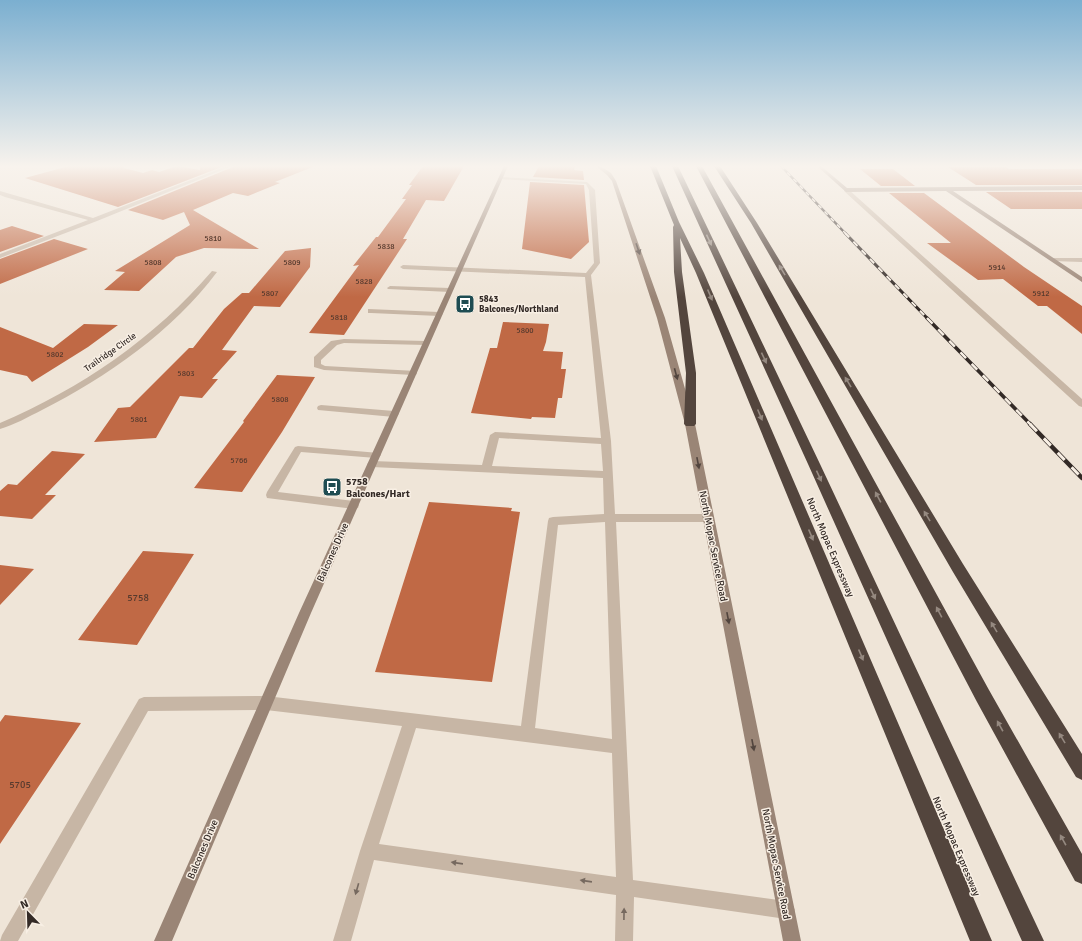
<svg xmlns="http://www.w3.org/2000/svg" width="1082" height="941" font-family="Signika,sans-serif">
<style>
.building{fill:#c06945}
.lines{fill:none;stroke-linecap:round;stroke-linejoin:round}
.lane{fill:#c7b6a5;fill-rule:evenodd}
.street{fill:#c7b6a5;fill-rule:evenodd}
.secondary{fill:#9a8576;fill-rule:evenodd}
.highway{fill:#53453d;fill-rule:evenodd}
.rail-far3-casing{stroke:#332a26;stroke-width:2.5}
.rail-far2-casing{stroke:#332a26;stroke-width:3}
.rail-far1-casing{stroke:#332a26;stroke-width:3.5}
.rail-casing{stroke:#332a26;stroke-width:4.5}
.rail-far3{stroke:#f8efe4;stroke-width:1.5;stroke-dasharray:4.5;stroke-linecap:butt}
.rail-far2{stroke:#f8efe4;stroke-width:2;stroke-dasharray:6;stroke-linecap:butt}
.rail-far1{stroke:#f8efe4;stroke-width:2.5;stroke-dasharray:8;stroke-linecap:butt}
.rail{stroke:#f8efe4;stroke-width:3;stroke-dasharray:10;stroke-linecap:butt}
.oneway{fill:#958980}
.oneway2{fill:#52453e}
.oneway3{fill:#76695f}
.labels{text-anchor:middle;stroke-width:3;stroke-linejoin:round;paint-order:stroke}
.number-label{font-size:8px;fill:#563a2e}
.far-poi-label{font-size:9px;font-weight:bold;fill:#332a26;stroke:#f8efe4;text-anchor:start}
.far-street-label{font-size:9px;fill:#332a26;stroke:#f8efe4}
.poi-label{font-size:10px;font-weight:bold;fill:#332a26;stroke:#f8efe4;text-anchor:start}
.street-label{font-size:10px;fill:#332a26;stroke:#f8efe4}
.near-number-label{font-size:10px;fill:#563a2e}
</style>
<rect width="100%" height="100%" fill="#efe5d8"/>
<!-- building -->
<path class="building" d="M69,166H123L124,168L143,173L152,170L159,172L177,166L200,170V166H224L118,207L25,178Z
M233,166H315L275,182L280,183L248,196L233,193L193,210L259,249L204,248L176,257L139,291L104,290L125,272L115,271L190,225L184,212L163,220L128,210L233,167Z
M423,166H464L444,201L426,200L403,239H407L344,335L309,333L359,265L353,266L376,237H378L406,199H402L412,185H409Z
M539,166H575L574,170L583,171L584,180L533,177Z
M948,167H1006L1009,169H1082V185H976Z
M860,169H893L915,186H881Z
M530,182L584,185L589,242L571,259L522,249Z
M986,192H1082V209H1011Z
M889,193H924L1024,267L1082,306V334L1047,306H1038L1003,279L978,280L927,243H951Z
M12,226L44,236L0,252V230Z
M54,239L88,249L0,284V259Z
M311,248L310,267L280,307L254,306L222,350L237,351L212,379H218L202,398L180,396L156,438L94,442L118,408L130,407L189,348H193L224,309L242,293H249L285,251Z
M503,322L549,324L546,342L543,351L563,352L561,369H566L562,398H558L555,418L532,417L531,419L471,413L490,348H497Z
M84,324L118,325L88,347L32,382L27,376L0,370V327L53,348Z
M277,375L315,377L282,432L242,492L194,488L244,422L243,421Z
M52,451L85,454L45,495H56L32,519L0,516V491L8,484L17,485Z
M429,502L512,508L511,511L520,512L492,682L375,672Z
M143,551L194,554L137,645L78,640Z
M0,565L34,569L0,605Z
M5,715L81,723L0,844V722Z"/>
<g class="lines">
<!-- lane -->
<path class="lane" d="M500,177L587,182L595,190L600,263L591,275L611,441L615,514H708L712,515L713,518L712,521L708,522H616L633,880L786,901L792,904L795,910L792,916L786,919L634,897L633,941H615L616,895L374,860L351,941H333L360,851L402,726L266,710L148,711L18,941H0L2,935L139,699L144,697L266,696L521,726L548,521L549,518L553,517L604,514L603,478L372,467L367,464L372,461L482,465L490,435L495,432L601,438L585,277L403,269L400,267L403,265L586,273L594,263L589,190L586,184L498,179ZM499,438L601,444L603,471L492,466ZM605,522L612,739L535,728L558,525ZM416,728L612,753L616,877L379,844Z
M844,189H848L1082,399V407L1079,406L844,191Z
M390,286L450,288L453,290L450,292L388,289L387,288Z
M368,309L439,312L443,314L439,316L371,313H368Z
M344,339L426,341L430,343L426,345L344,343L337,345L321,360V364L325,366L416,371L417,373L416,375H413L324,370L314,367V357L331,341Z
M321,405L394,411L399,414L394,417L318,410L317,408L318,406Z
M298,446L379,453L381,455L379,457L376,458L301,452L278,492L354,501L358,502L359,505L358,508L354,509L267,498L266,495L267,492L295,447Z"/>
<!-- street -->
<path class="street" d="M227,166H232L97,221L0,258V254L88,220L5,197L0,195V191L93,218Z
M1054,258H1082V262L1052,261V259Z
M212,271L217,272C174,330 106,378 42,410C28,417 14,425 0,429V423C80,389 155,338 212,271Z"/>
<!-- secondary -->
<path class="secondary" d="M504,166H508L311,613L172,941H154L299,613Z
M596,166H600L611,173L616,181L665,318L695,424L801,941H783L685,424L657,318L612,181L607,175Z
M817,166H821L847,188L1082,186V190L953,191L1082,277V282L946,191L846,192Z"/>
<!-- highway -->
<path class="highway" d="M650,166H656L679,222L704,273L992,941H970L696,273L680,238L682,272L696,373V424L694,426H686L684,424L686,373L674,272L673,227L674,225Z
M672,166H678L820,464L1044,941H1022L808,464Z
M696,166H702L989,690L1082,854V884L1075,881L977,702Z
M714,166H720L757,223L963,564L1082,754V780L1076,777L953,572L751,223Z"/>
<!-- rail-far3 casing -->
<g class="rail-far3-casing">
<path id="rail-far3" d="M781,166L846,234"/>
</g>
<!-- rail-far2 casing -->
<g class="rail-far2-casing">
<path id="rail-far2" d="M845,233L928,319"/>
</g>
<!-- rail-far1 casing -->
<g class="rail-far1-casing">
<path id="rail-far1" d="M927,318L1031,425"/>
</g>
<!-- rail casing -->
<g class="rail-casing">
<path id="rail" d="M1030,424L1082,478"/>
</g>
<!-- rail-far3 -->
<use href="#rail-far3" class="rail-far3"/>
<!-- rail-far2 -->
<use href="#rail-far2" class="rail-far2"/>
<!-- rail-far1 -->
<use href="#rail-far1" class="rail-far1"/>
<!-- rail -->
<use href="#rail" class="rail"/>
</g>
<!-- one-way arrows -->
<defs><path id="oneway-solid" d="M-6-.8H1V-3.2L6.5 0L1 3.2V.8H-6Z"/></defs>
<g class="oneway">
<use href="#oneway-solid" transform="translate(709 240) rotate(65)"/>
<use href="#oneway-solid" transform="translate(782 270) rotate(-121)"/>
<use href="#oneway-solid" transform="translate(710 295) rotate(67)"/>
<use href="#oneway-solid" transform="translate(764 358) rotate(65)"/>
<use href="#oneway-solid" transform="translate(848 382) rotate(-121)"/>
<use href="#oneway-solid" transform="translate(760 415) rotate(67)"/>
<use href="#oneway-solid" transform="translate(819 476) rotate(65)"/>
<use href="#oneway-solid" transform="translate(878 497) rotate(-118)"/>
<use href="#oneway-solid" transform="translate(927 516) rotate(-121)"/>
<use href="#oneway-solid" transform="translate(811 535) rotate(67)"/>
<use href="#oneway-solid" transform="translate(873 594) rotate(65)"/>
<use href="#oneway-solid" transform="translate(939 612) rotate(-118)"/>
<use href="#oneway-solid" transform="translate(994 627) rotate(-121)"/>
<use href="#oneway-solid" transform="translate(861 655) rotate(67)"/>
<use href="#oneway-solid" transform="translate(1000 726) rotate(-119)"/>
<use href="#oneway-solid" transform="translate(1062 738) rotate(-121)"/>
<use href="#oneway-solid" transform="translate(1063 840) rotate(-119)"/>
</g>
<g class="oneway2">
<use href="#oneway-solid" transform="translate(638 249) rotate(71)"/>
<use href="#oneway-solid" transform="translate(676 374) rotate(75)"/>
<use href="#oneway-solid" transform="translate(698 463) rotate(79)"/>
<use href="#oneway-solid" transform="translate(728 618) rotate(79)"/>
<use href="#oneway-solid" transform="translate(753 745) rotate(79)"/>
</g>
<g class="oneway3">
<use href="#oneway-solid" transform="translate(457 863) rotate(-172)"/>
<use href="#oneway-solid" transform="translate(586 881) rotate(-172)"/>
<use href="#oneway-solid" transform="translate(357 889) rotate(106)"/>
<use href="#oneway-solid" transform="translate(624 914) rotate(-89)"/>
</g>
<!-- sky -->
<linearGradient id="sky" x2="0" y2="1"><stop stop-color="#7bafd0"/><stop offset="0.56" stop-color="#f8f3ed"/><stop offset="1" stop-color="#f8f3ed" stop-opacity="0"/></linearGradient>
<rect width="1082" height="297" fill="url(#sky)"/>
<!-- icons -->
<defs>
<g id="bus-square" transform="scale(1)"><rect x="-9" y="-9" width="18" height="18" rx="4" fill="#1e4c52" stroke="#f8efe4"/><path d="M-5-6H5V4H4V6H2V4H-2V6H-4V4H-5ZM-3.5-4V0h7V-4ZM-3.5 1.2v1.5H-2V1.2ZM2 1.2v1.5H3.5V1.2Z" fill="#fff"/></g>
</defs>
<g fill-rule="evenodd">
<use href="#bus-square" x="465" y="304"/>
<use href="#bus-square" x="332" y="487"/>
</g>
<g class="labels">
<!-- number labels -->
<g class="number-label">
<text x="213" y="241">5810</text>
<text x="386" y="249">5838</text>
<text x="153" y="265">5808</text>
<text x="292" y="265">5809</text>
<text x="997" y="270">5914</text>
<text x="364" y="284">5828</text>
<text x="270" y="296">5807</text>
<text x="1041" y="296">5912</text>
<text x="339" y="320">5818</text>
<text x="525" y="333">5800</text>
<text x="55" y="357">5802</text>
<text x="186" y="376">5803</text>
<text x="280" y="402">5808</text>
<text x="139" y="422">5801</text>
<text x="239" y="463">5766</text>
</g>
<!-- far-poi labels -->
<g class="far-poi-label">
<text x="479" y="302">5843<tspan x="479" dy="10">Balcones/Northland</tspan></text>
</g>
<!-- far-street labels -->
<g class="far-street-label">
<text transform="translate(110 352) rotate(-35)" y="3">Trailridge Circle</text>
</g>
<!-- poi labels -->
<g class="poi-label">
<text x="346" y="485">5758<tspan x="346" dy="12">Balcones/Hart</tspan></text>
</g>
<!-- street labels -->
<g class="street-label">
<text transform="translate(714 546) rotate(79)" y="4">North Mopac Service Road</text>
<text transform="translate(831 547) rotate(67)" y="4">North Mopac Expressway</text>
<text transform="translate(332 552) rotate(-66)" y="4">Balcones Drive</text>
<text transform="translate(957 846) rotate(67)" y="4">North Mopac Expressway</text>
<text transform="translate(202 849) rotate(-67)" y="4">Balcones Drive</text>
<text transform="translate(777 864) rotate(79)" y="4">North Mopac Service Road</text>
</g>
<!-- near-number labels -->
<g class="near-number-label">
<text x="138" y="601">5758</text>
<text x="20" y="788">5705</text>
</g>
</g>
<!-- north arrow -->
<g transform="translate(28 913) rotate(337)" stroke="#f8efe4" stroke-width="3" paint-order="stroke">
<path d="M0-3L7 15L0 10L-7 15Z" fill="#332a26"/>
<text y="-6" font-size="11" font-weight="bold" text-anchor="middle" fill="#332a26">N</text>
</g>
</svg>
